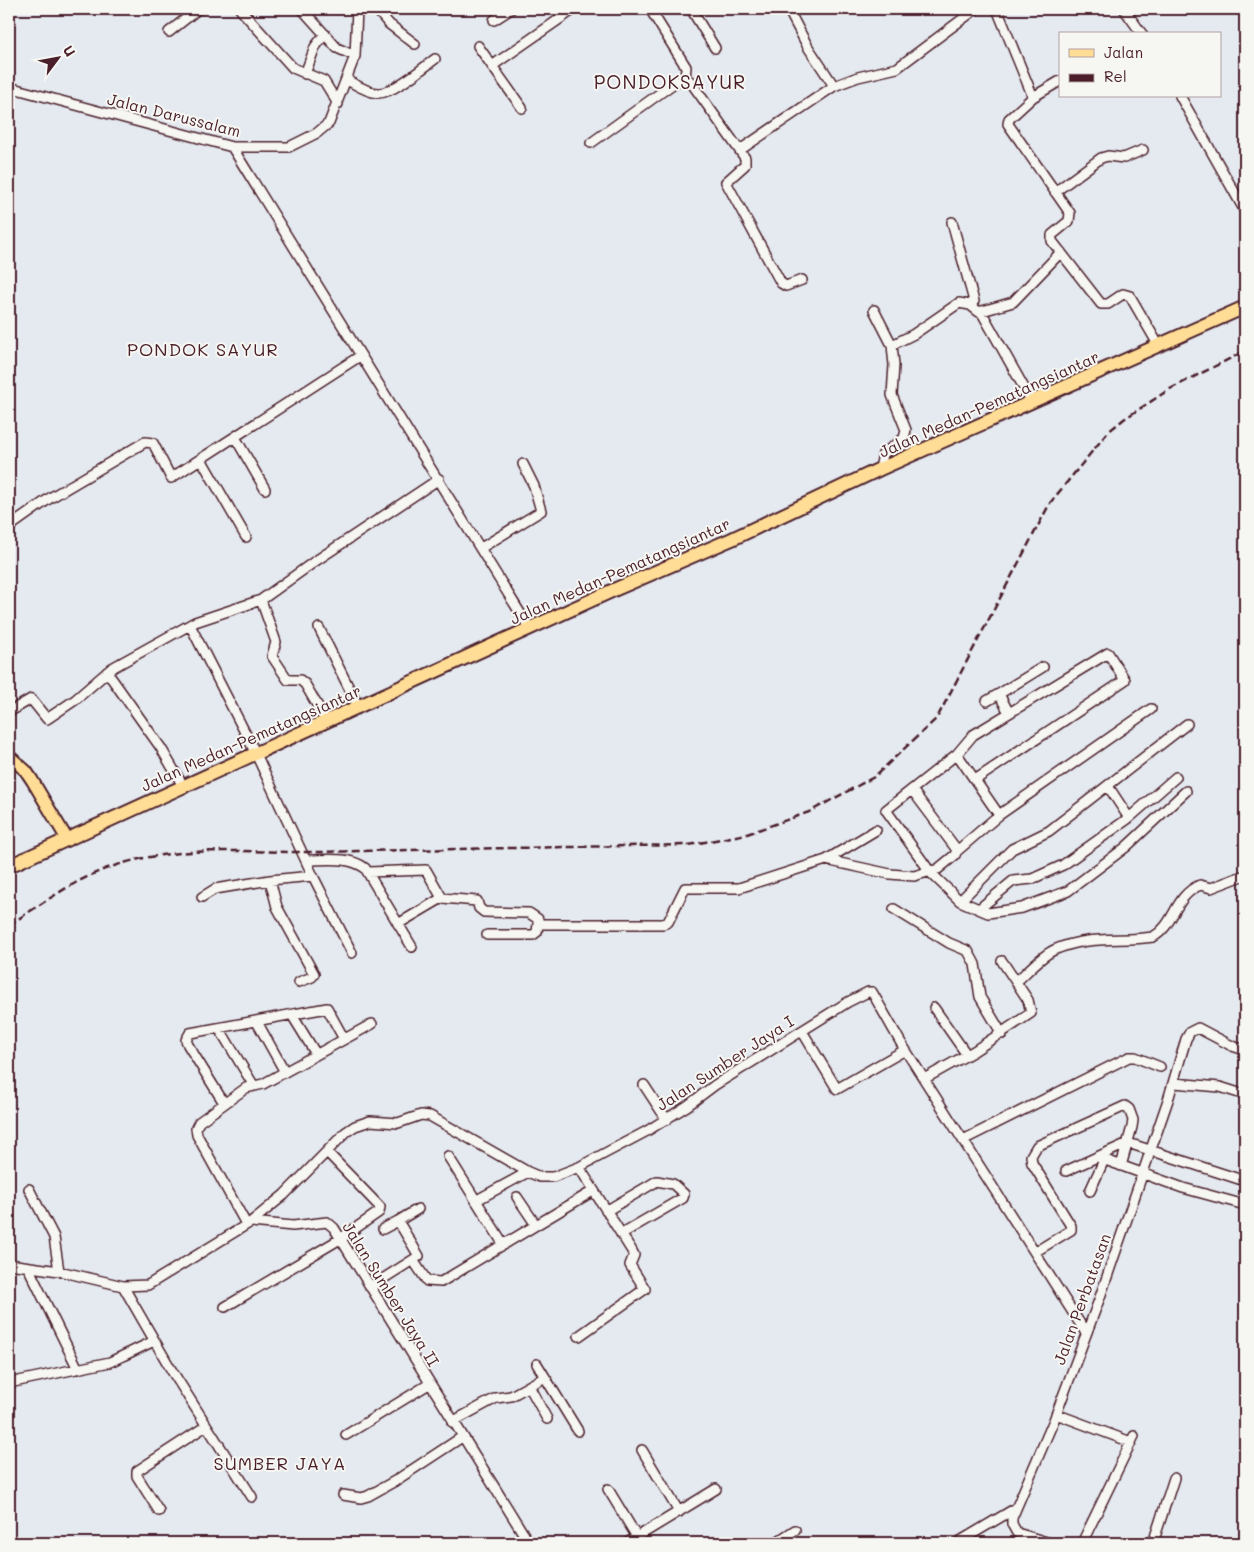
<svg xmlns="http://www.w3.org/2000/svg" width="1254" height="1552" font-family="Mali,sans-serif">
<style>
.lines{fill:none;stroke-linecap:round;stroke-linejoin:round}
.minor-casing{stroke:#4a1f2b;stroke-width:12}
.major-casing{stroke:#4a1f2b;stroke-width:15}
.highway-casing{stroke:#4a1f2b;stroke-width:16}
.minor{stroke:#f6f6f2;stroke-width:9}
.major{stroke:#ffdd96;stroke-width:11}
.highway{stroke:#ffdd96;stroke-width:12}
.rail{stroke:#4a1f2b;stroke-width:2.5;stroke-dasharray:8 4;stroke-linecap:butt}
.labels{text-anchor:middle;stroke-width:4;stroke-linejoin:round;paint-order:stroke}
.street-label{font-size:16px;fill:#4a1f2b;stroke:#f6f6f2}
.neighbourhood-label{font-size:18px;letter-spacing:1px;fill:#4a1f2b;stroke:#f6f6f2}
.quarter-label{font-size:19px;letter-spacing:1px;fill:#4a1f2b;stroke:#f6f6f2}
</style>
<rect width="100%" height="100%" fill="#e5eaf0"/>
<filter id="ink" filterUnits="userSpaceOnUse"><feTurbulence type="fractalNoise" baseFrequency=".02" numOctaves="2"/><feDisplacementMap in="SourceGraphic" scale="10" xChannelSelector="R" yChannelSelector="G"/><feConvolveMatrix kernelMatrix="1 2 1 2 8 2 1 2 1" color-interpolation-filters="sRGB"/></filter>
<g filter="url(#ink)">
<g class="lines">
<!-- minor casing -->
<g class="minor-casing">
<path id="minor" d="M240,9L293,68L324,81L338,104
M302,9L337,48L355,56
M376,9L389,24L415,44
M650,9L686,67L685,79
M691,9L715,48
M788,9L808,47L834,86L858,77L897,68L976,9
M997,9L1033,97L1009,119L1008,124L1070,213L1069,221L1052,235V241L1101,304H1108L1123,294L1130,296L1159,346
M1124,9L1142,34
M494,20L511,9
M169,32L198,9
M478,46L522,108
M492,66L574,9
M305,74L315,47L325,34
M347,80C356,85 367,92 377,93C391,95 423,68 435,59
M9,87L232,147H289L317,133L329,123L355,56L357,9
M1180,96L1245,211
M1033,97L1060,81
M591,143L677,81L685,79L690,81L745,158V165L726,182L781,283L786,286L802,280
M232,147L530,629
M740,150L834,86
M1055,192L1101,158L1108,156L1124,158L1143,150
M970,305L979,312L1013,302L1061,252
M874,310L892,345
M981,311L1032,402
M235,437L265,489
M201,459L246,537
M880,469L883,454L904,438L906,430L892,395L894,365L892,345L914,334L959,303L970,305L974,301L952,222
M9,527L50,498L145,442L153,443L171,478L360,356
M481,548L541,511L534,486L523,464
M261,600L276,642L272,656L288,680H300L305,684L327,722
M190,625L256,754L313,876L352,953
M319,628L359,708
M107,672L161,748L183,786
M987,701L999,694
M9,712L31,699L47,719L75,700L112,668L195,622L261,600L314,562L439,479
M1009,713L999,694L1043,667
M957,754L999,815
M975,780L1125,680L1108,653L973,735L957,754L886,810L931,873L960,901L988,913L1022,908L1068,891L1126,847L1186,791
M1108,786L1129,818
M957,851L999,815L1151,709
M306,860C326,860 349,856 365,868L412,947
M826,860L876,830
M368,872L426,870L442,898L398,924
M202,897L215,889L270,880
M442,898L477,901L479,908L484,912L529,913L538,919V924H663L668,922L685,888H739L826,860L890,874L914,876L938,869L955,855L957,850L912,790
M960,901L1012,849L1049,831L1187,724
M894,909L949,943L968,951L975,964L980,997L1002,1034
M979,909L1013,881L1032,879L1063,865L1129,818L1176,777
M487,935H533L537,932L538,924
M299,982L312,977L314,974L277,907L270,880L313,876
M1016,982C1027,972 1041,956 1054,950C1087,935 1120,942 1153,937C1175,925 1174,896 1200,885L1211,888L1245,875
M934,1008L967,1055
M292,1015L316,1054
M257,1022L285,1072
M219,1028L254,1086
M802,1031L837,1089L905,1050
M924,1079L974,1051L1031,1013L1028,1000L1002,961
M1174,1083L1220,1087L1239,1093
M644,1085L667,1120
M224,1103L188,1045L186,1040L190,1033L327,1008L344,1039
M963,1140L1129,1057H1135L1160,1067
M448,1156L504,1245
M1100,1158L1183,1188L1245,1205
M579,1167L632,1251L634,1255L630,1265L645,1289L579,1336
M1066,1171L1128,1143L1245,1181
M29,1189L54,1237L59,1271
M1090,1191L1104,1160
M517,1197L536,1225
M477,1200L528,1172
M606,1211L657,1181L673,1184L684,1194L683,1198L621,1234
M398,1221L418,1209
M251,1222L284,1195L346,1132L355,1126L370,1121L398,1123L421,1115L430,1116L528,1172L540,1177H553L579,1167L647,1131L687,1106L715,1085L848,1002L868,992H872L901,1043L1086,1333
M246,1224L197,1135L196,1128L199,1122L246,1088L263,1084L372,1024
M1035,1252L1071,1230V1226L1032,1163L1031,1156L1037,1146L1125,1106L1129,1109L1133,1120L1132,1127L1121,1166
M413,1260L427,1281L441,1282L593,1191
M9,1264L59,1271L123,1286L148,1285L251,1222L293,1226L327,1222L334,1228L529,1543
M28,1267L78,1369
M123,1286L172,1371L252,1497
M370,1287L419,1256L398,1221L383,1229
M225,1307L340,1239L379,1212L380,1207L327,1152
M537,1364L578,1431
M9,1383L110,1362L154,1341
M529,1386L547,1419
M1056,1414L1131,1442
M452,1422L496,1398L511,1396L545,1377
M346,1435L429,1384
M642,1450L679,1512
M608,1489L637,1537
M343,1495L361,1498L368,1496L395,1481L462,1437
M159,1511L137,1476V1471L206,1426
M9,1541L11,1543
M627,1543L716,1489
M775,1543L795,1530
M957,1543L1016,1508
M1050,1543L1017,1533L1012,1524V1518L1054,1420L1099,1300L1168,1100L1186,1039L1190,1032L1198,1028L1232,1046L1245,1050
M1082,1543L1134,1436
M1153,1543L1174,1478"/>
</g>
<!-- major casing -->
<g class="major-casing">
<path id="major" d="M9,756L26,771L32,780L67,839"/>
</g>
<!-- highway casing -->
<g class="highway-casing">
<path id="highway" d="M9,866L616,589L732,539L880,469L1245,307"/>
</g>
<!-- minor -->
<use href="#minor" class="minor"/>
<!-- major -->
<use href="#major" class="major"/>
<!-- highway -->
<use href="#highway" class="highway"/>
<!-- rail -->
<path class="rail" d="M9,925C42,904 76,878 114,866C180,844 251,853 320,852C443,849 566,847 689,845L747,834L809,812L874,777L937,718L1050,503L1108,432L1124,419L1170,389L1245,351"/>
</g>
</g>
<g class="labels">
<!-- street labels -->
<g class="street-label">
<text transform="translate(174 115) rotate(14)" y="6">Jalan Darussalam</text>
<text transform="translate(989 404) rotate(-24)" y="6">Jalan Medan-Pematangsiantar</text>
<text transform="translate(620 571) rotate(-24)" y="6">Jalan Medan-Pematangsiantar</text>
<text transform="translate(251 738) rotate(-24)" y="6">Jalan Medan-Pematangsiantar</text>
<text transform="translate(725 1063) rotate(-33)" y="6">Jalan Sumber Jaya I</text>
<text transform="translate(391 1294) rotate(58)" y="6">Jalan Sumber Jaya II</text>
<text transform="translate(1082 1299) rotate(-70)" y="6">Jalan Perbatasan</text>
</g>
<!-- neighbourhood labels -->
<g class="neighbourhood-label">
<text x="203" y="356">PONDOK SAYUR</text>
<text x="280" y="1470">SUMBER JAYA</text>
</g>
<!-- quarter labels -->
<g class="quarter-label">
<text x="670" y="89">PONDOKSAYUR</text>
</g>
</g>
<!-- margin -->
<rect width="1254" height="1552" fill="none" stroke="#f6f6f2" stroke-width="30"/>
<rect x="15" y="15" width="1224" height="1522" fill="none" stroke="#4a1f2b" stroke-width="2" filter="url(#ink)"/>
<!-- legend -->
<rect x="1059" y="32" width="162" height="65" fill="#f6f6f2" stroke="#b1a0a2"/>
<rect x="1069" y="49" width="25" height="8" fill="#ffdd96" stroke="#b1a0a2"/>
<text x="1104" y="58" font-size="15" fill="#4a1f2b">Jalan</text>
<rect x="1069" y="74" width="25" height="8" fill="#4a1f2b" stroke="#b1a0a2"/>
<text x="1104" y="82" font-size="15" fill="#4a1f2b">Rel</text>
<!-- north arrow -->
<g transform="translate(58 58) rotate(58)" stroke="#f6f6f2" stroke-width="4" paint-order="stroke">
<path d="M0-4L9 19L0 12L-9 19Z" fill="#4a1f2b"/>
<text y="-8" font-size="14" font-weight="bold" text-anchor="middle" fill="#4a1f2b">U</text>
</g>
</svg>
